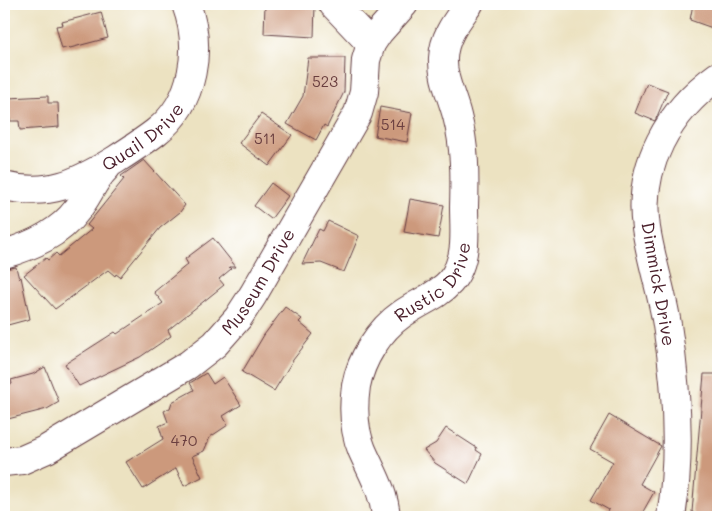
<svg xmlns="http://www.w3.org/2000/svg" width="722" height="521" font-family="Mali,sans-serif">
<style>
.building{fill:#cc997b}
.lines{fill:none;stroke-linecap:round;stroke-linejoin:round}
.minor-casing{stroke:#623c42;stroke-width:30}
.minor{stroke:#fff;stroke-width:28}
.labels{text-anchor:middle;stroke-width:4.5;stroke-linejoin:round;paint-order:stroke}
.number-label{font-size:15px;fill:#6a3e3f}
.street-label{font-size:18px;fill:#4a1f2b;stroke:#fff}
</style>
<rect width="100%" height="100%" fill="#fff"/>
<filter id="ink" filterUnits="userSpaceOnUse"><feTurbulence type="fractalNoise" baseFrequency=".02" numOctaves="2"/><feDisplacementMap in="SourceGraphic" scale="10" xChannelSelector="R" yChannelSelector="G"/><feConvolveMatrix kernelMatrix="1 2 1 2 8 2 1 2 1" color-interpolation-filters="sRGB"/></filter>
<filter id="wash" filterUnits="userSpaceOnUse"><feTurbulence type="fractalNoise" baseFrequency=".0096" numOctaves="4" result="noise"/><feDisplacementMap in="SourceGraphic" scale="20" xChannelSelector="R" yChannelSelector="G"/><feGaussianBlur stdDeviation="1.12" result="paint"/><feColorMatrix in="noise" values="0 0 0 0 0 0 0 0 0 0 0 0 0 0 0 0 0 1.4 0 .05"/><feComposite in="paint" operator="in"/></filter>
<g filter="url(#wash)">
<rect width="100%" height="100%" fill="#ece2c1"/>
<g id="blocks">
<!-- building -->
<path class="building" d="M265,4H315L314,37L264,34Z
M693,4H718V30L690,20Z
M101,12L108,38L70,48L69,47L62,49L56,26L63,25L62,22Z
M308,58H345L344,92L327,127L324,125L316,140L287,124L303,96Z
M647,83L668,91L655,121L635,113Z
M48,96V103H58L59,127L20,130L19,121H10L8,98Z
M380,107L412,113L407,142L375,136Z
M261,114L292,135L269,166L239,143Z
M144,160L185,205L180,212L160,228L120,277L116,274L115,276L108,270L55,309L24,275L46,258L48,260L56,253L59,256L92,229L87,225L124,179L121,176Z
M271,183L288,196L271,219L254,206Z
M410,199L444,205L438,238L404,232Z
M328,221L359,236L344,272L321,263L302,264L319,229L323,231Z
M213,238L236,267H229L231,269L219,279L224,285L168,330L171,336L140,357L79,386L65,364L115,332L117,334L163,303L154,292L188,264L185,259Z
M16,267L19,279L21,277L30,319L4,326V269Z
M285,307L302,319L299,322L313,334L293,360L274,391L242,372L264,335Z
M45,367L59,402L47,409L4,420V389L8,388L7,385L12,384L11,380L33,374Z
M206,373L213,384L223,377L241,405L223,416L228,425L210,437L204,451L192,456L202,477L184,486L176,468L143,489L126,462L163,439L159,426L168,422L164,411L170,408L172,402L194,390L190,383Z
M704,374H718V517H693L694,513L692,512Z
M609,415L661,446L640,484L654,492L640,517H604L609,510L591,500L613,462L590,449Z
M446,428L477,448L476,450L482,454L468,484L435,463L424,450L436,443Z"/>
</g>
</g>
<g filter="url(#ink)">
<use href="#blocks" fill-opacity="0" stroke="#623c42" stroke-width="1"/>
<g class="lines">
<!-- minor casing -->
<g class="minor-casing">
<g id="minor">
<path d="M333,4L371,44"/>
<path id="s1" d="M4,186C49,197 77,183 115,160C129,151 143,142 156,132C195,102 202,47 186,4"/>
<path d="M4,254C32,246 59,234 77,210C88,197 94,179 106,168"/>
<path id="s2" d="M4,462L22,460L47,449L188,365L215,344L238,318L253,295L358,113L364,92L366,60L371,44L379,32L404,4"/>
<path id="s3" d="M386,517C384,491 372,473 362,450C354,431 353,407 356,386C361,359 379,330 402,314C433,293 460,290 464,245C465,232 464,219 464,207C465,176 465,146 457,116C452,96 442,78 443,58C444,36 457,21 469,4"/>
<path d="M671,517C681,454 677,388 667,325C662,292 651,261 646,228C637,166 669,111 718,76"/>
</g>
</g>
<!-- minor -->
<use href="#minor" class="minor"/>
</g>
</g>
<g class="labels">
<!-- number labels -->
<g class="number-label">
<text x="325" y="87">523</text>
<text x="393" y="130">514</text>
<text x="265" y="144">511</text>
<text x="184" y="446">470</text>
</g>
<!-- street labels -->
<g class="street-label">
<text dy="6" stroke="none"><textPath href="#s1" startOffset="154">Quail Drive</textPath></text>
<text dy="6" stroke="none"><textPath href="#s3" startOffset="271">Rustic Drive</textPath></text>
<text dy="6" stroke="none"><textPath href="#s2" startOffset="320">Museum Drive</textPath></text>
<text transform="translate(658 284) rotate(80)" y="6">Dimmick Drive</text>
</g>
</g>
<!-- margin -->
<rect width="722" height="521" fill="none" stroke="#fff" stroke-width="20"/>
</svg>
